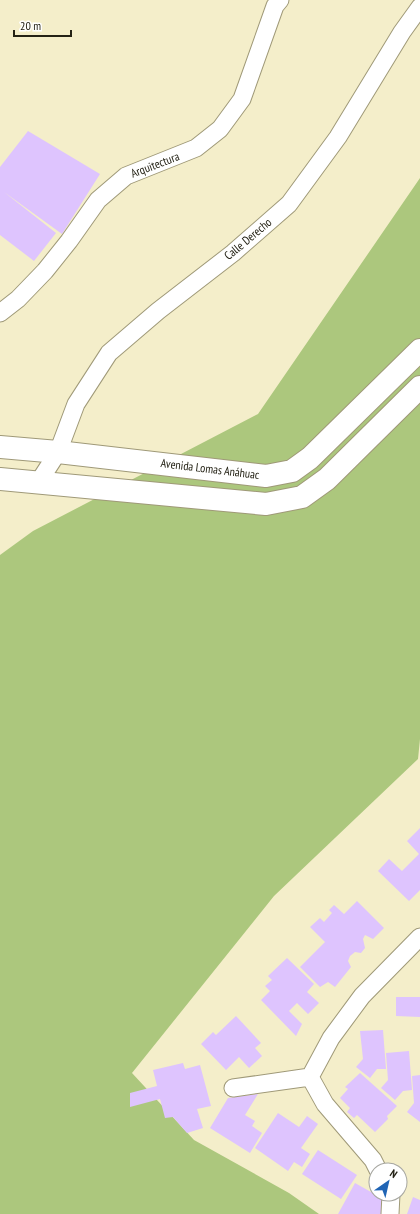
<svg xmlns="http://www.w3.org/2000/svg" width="420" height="1214" font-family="'PT Sans Narrow',sans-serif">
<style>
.forest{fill:#acc77d}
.building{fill:#dec4fe}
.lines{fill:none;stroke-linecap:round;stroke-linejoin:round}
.minor-casing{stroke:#9f9978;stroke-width:19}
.secondary-casing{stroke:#9f9978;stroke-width:24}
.minor{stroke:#fff;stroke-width:17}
.secondary{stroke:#fff;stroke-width:22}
.labels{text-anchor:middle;stroke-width:3;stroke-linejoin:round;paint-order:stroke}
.street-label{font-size:12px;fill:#242215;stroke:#fff}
</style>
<rect width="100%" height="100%" fill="#f4eeca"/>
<!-- forest -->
<path class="forest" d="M420,178V739L418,759L274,896L132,1073L194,1140L289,1193L319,1214H0V555L33,531L258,414Z"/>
<!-- building -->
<path class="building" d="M28,131L100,174L62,234L4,192L56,233L34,261L0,235V167Z
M420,828V890L409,901L378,871L389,859L402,871L419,854L407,841Z
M357,901L384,928L373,939L365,935L363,939L365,948L361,953L355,952L350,956L348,961L351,967L335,987L328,982L320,987L300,967L325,942L310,927L320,918L324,922L332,913L329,910L334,905L344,914Z
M287,958L314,984L307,992L319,1003L308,1014L297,1003L289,1011L302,1024L296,1036L261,1000L270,991L265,986L272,980L268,976Z
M396,997H420V1017L396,1016Z
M236,1016L261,1043L255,1048L262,1056L249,1068L239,1057L226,1070L201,1044L213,1032L216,1035Z
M383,1030L386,1069H377L370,1078L356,1067L363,1059L360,1031Z
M409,1051L412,1090L403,1091L395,1100L381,1088L388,1080L386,1053Z
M183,1063L185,1069L200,1065L211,1106L197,1109L203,1128L187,1133L173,1117L165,1118L160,1099L130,1107V1093L157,1086L153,1070Z
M360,1073L397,1106L387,1116L388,1119L375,1132L357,1115L354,1118L347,1112L350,1108L340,1098L348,1089L345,1087Z
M420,1075V1122L407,1112L414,1103L412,1076Z
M258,1094L245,1115L255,1121L252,1126L262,1133L250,1153L210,1128L228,1098Z
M278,1113L299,1127L307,1116L318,1124L301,1148L310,1154L302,1167L294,1162L288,1171L255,1148Z
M318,1150L357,1175L341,1199L302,1174Z
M355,1183L387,1201L386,1214H338Z
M413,1197L420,1200V1214H407Z"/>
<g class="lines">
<!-- minor casing -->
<g class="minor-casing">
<path id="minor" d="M0,313L18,299L45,271L69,241L98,200L126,176L196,148L220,129L242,99L275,6L280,0
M38,483L58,452L76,404L109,353L158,311L233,253L289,204L338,137L402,32L420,7
M310,1077L331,1038L362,996L420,937
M310,1077L325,1104L373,1160L378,1170
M233,1088L310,1077
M390,1214L391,1194"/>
</g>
<!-- secondary casing -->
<g class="secondary-casing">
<path id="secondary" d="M0,447L58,452L266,476L292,471L310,458L420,350
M0,479L266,504L302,497L327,479L420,387"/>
</g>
<!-- minor -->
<use href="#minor" class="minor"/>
<!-- secondary -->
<use href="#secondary" class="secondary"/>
</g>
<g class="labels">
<!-- street labels -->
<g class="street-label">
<text transform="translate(155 165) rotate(-21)" y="4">Arquitectura</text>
<text transform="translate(248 239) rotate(-40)" y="4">Calle Derecho</text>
<text transform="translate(210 469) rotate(7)" y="4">Avenida Lomas Anáhuac</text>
</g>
</g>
<!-- north arrow -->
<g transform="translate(388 1182) rotate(34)"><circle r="19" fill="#ffffff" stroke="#a7a7a1"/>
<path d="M0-3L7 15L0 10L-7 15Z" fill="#2065b5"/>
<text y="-6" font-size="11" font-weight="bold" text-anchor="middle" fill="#242215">N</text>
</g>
<!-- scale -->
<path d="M14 30v6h57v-6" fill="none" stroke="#242215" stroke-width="2"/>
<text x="20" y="30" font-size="12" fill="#242215" stroke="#ffffff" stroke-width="3" paint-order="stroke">20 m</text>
</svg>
